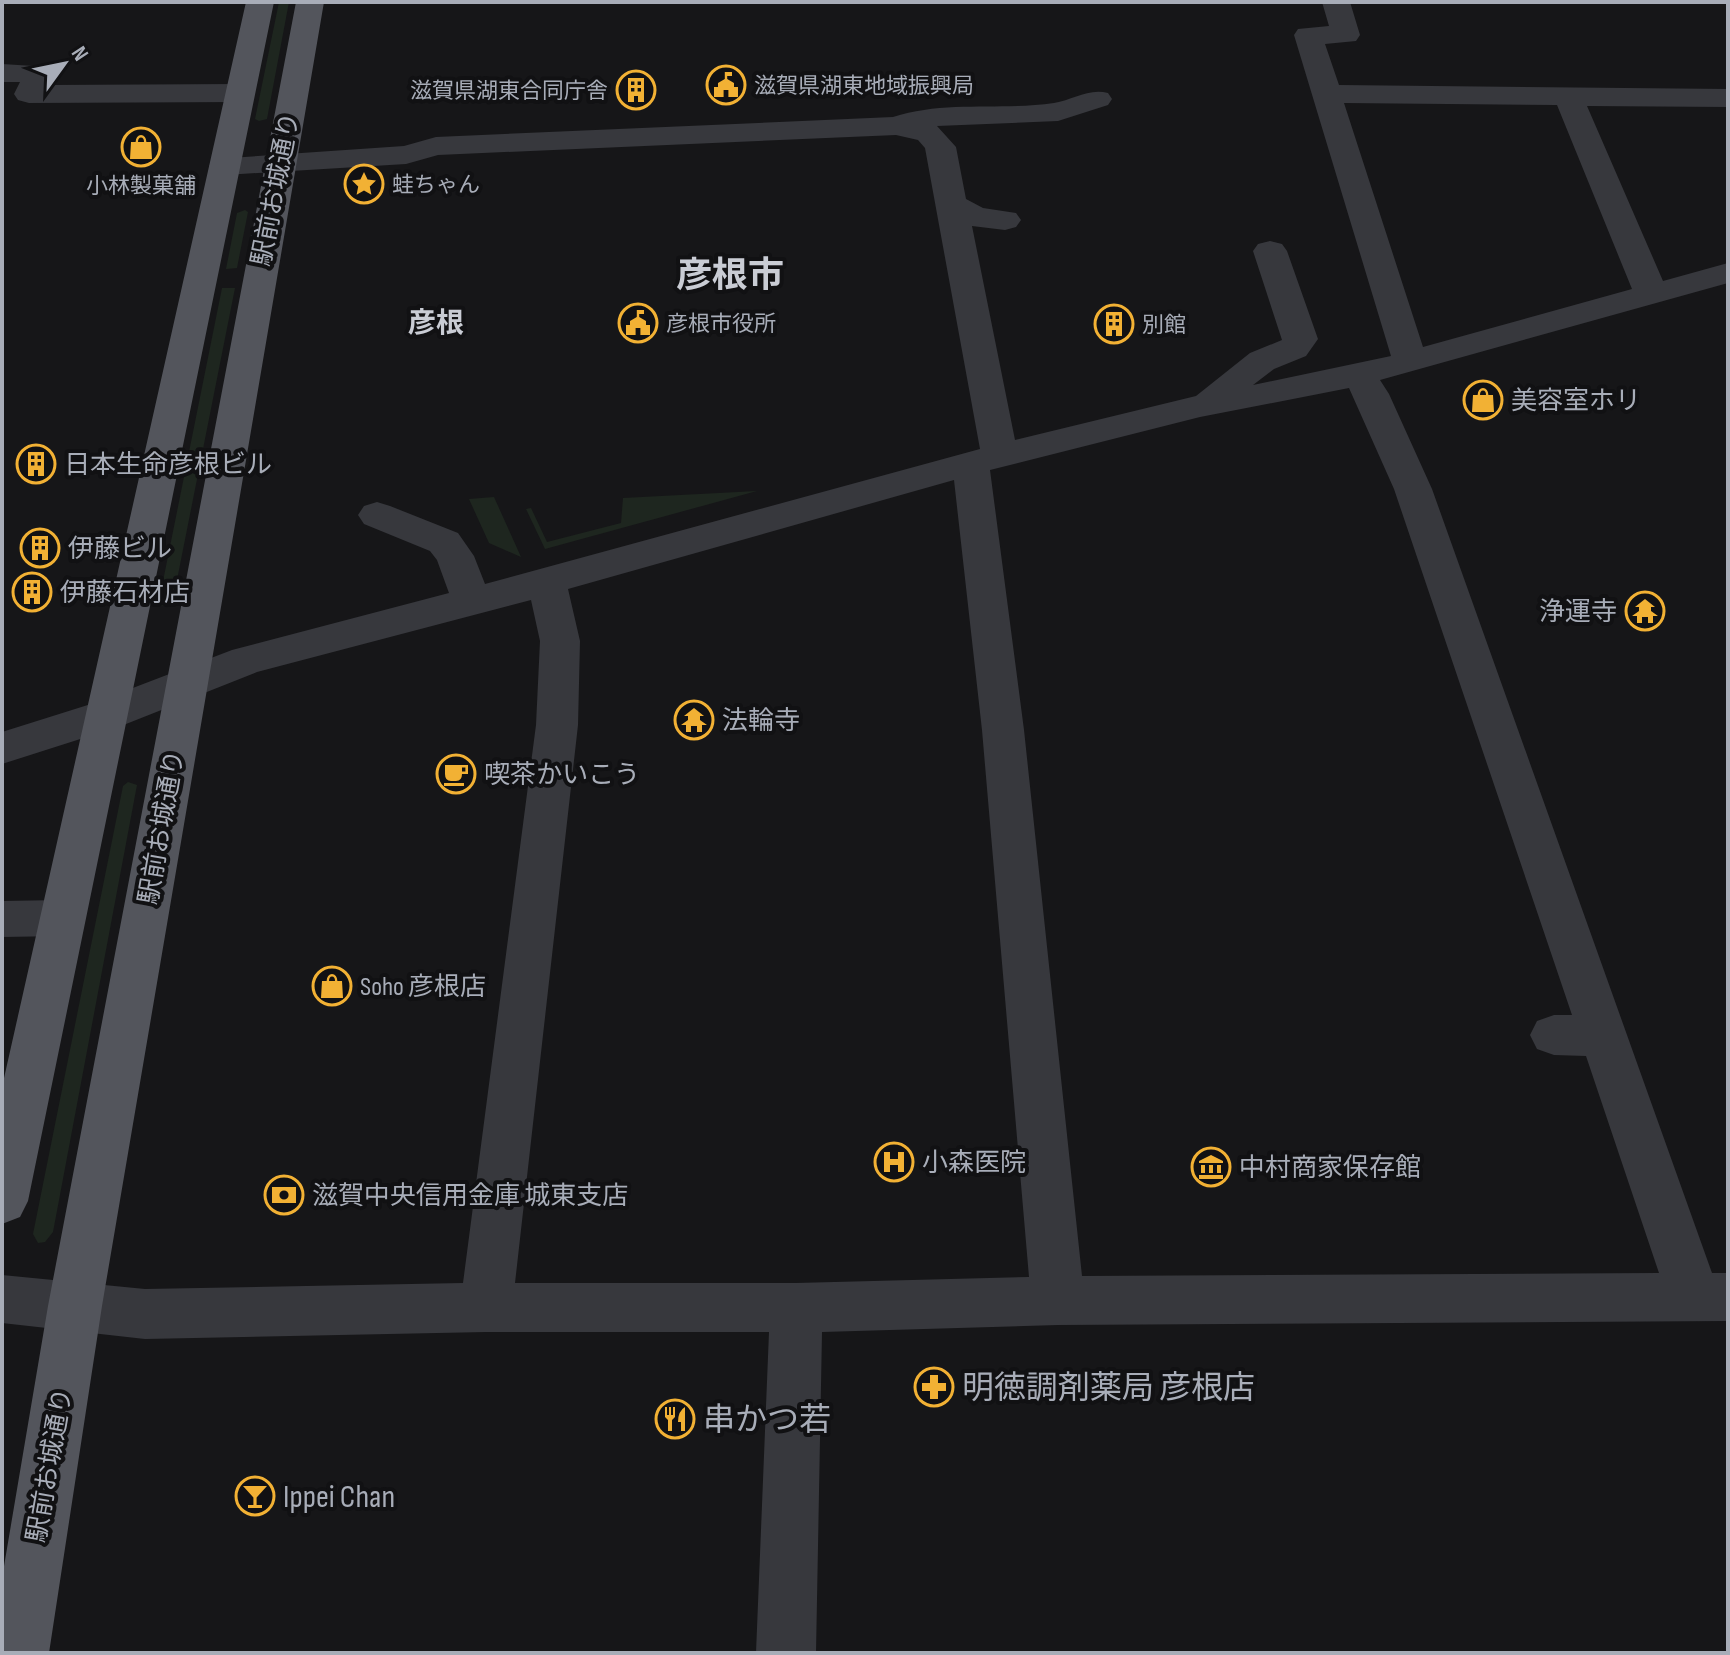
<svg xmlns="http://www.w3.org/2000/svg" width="1730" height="1655" font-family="'Sofia Sans Condensed','Noto Sans JP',sans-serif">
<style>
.green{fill:#1e261f}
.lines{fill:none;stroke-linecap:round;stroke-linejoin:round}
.minor{fill:#37383d;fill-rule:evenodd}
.major{fill:#53555c;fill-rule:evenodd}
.labels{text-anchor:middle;stroke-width:8;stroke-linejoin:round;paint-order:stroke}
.far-poi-label{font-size:22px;fill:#a8adb8;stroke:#111113;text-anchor:start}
.street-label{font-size:26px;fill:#a8adb8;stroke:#111113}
.poi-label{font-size:26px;fill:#a8adb8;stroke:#111113;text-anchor:start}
.far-district-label{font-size:28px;font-weight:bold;fill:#c9ccd4;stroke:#111113}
.near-poi-label{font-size:32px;fill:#a8adb8;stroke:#111113;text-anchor:start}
.far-town-label{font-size:36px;font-weight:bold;fill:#c9ccd4;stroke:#111113}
</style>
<rect width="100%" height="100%" fill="#161618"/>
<!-- green -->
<path class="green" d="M279,2H289L267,119L259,121L255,119Z
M245,210L248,212L237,268L226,269L237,213Z
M222,288H235L172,605L158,606Z
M757,491L545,549L526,509L531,508L547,542L621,523L623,498Z
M494,497L521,557L489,543L469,499Z
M128,782L137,785L53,1232L45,1242L38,1243L33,1234L123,786Z"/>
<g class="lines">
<!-- minor -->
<path class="minor" d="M1322,2H1350L1360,35L1356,41L1325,44L1339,85L1728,89V107L1587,106L1663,281L1728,263V283L1380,380L1389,394L1432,489L1712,1273H1728V1321L1058,1325L822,1332L816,1653H756L769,1332H486L145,1339L2,1323V1275L145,1289L463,1283L536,725L540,641L531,600L257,672L121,726L2,764V732L91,704L232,650L449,593L437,560L430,551L364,524L358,515L364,506L377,502L390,506L458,533L474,556L485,584L980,449L925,148L918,140L896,135L438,155L406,164L225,175L214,173L209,166L214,159L404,146L436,137L893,117C946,100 1000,111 1054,103C1073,100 1088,88 1108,93L1112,99L1108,105L1058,121L937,126L956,147L966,199L983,208L1016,213L1021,220L1016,227L1005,230L972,226L1015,440L1196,396L1250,353L1282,340L1253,251L1258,244L1270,241L1282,244L1287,251L1318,339L1306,356L1274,369L1253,385L1391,356L1294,35L1298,29L1329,26ZM1344,103L1557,105L1632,289L1423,347ZM1349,388L1394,489L1572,1015H1554L1537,1021L1530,1035L1537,1049L1554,1055L1586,1056L1659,1273L1082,1276L1024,730L990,470L1200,417ZM954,480L982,730L1029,1277L796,1283H515L578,725L580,641L568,589Z
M2,64L50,67L55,73L49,85L240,84L251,87L255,93L251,99L240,102L29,103L18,100L14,94L20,82H2Z
M62,900L78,905L85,918L78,931L62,936L2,937V901Z"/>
<!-- major -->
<path class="major" d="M246,2H274L28,1201L20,1217L2,1224V1087Z
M296,2H324L102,1306L49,1653H2V1578L48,1306Z"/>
</g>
<!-- icons -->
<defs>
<g id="civic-ring" transform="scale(2)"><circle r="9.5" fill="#111113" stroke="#f2b134" stroke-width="1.5"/><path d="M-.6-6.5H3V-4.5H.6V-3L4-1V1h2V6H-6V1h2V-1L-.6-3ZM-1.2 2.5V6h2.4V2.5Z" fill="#f2b134"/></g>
<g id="building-ring" transform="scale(2)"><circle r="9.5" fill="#111113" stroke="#f2b134" stroke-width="1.5"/><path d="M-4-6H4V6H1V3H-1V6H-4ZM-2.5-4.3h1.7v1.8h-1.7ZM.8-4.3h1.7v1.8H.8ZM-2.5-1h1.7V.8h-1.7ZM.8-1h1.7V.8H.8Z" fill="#f2b134"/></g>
<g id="shop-ring" transform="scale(2)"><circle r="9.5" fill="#111113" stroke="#f2b134" stroke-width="1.5"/><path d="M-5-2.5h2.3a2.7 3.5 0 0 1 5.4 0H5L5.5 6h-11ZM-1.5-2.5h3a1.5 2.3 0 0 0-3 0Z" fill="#f2b134"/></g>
<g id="sight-ring" transform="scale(2)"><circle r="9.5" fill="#111113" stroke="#f2b134" stroke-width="1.5"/><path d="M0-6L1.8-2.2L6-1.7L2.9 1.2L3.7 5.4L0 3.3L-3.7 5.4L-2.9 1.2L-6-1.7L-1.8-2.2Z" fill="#f2b134"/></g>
<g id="temple-ring" transform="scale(2)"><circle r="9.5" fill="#111113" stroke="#f2b134" stroke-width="1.5"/><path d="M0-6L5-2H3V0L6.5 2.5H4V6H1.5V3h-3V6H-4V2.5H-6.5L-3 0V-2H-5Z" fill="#f2b134"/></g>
<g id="cafe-ring" transform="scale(2)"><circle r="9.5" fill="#111113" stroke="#f2b134" stroke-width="1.5"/><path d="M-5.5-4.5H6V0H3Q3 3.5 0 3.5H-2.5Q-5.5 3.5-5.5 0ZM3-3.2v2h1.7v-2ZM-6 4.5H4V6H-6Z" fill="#f2b134"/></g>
<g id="hospital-ring" transform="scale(2)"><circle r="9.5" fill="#111113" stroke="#f2b134" stroke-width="1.5"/><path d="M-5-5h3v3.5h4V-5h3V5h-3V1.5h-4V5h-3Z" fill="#f2b134"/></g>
<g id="museum-ring" transform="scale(2)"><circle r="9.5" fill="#111113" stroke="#f2b134" stroke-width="1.5"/><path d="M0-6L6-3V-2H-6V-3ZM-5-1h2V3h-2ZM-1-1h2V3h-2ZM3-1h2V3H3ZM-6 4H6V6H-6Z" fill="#f2b134"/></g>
<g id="bank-ring" transform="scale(2)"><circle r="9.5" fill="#111113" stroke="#f2b134" stroke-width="1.5"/><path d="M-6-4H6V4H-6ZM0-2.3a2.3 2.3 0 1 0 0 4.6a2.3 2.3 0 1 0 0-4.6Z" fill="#f2b134"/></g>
<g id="pharmacy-ring" transform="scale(2)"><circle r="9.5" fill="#111113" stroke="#f2b134" stroke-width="1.5"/><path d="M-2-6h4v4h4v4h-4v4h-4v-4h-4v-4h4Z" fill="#f2b134"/></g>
<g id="restaurant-ring" transform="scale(2)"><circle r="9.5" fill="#111113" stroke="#f2b134" stroke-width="1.5"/><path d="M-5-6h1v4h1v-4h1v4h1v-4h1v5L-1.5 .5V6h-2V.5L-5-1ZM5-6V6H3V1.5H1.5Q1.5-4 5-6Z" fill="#f2b134"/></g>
<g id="bar-ring" transform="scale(2)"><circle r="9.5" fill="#111113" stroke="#f2b134" stroke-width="1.5"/><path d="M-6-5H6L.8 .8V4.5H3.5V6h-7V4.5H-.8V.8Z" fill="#f2b134"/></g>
</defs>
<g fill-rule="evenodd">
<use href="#civic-ring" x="726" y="85"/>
<use href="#building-ring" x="636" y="90"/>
<use href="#shop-ring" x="141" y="147"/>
<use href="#sight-ring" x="364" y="184"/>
<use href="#civic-ring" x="638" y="323"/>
<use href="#building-ring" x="1114" y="324"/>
<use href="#shop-ring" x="1483" y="400"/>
<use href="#building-ring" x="36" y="464"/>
<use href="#building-ring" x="40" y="548"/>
<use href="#building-ring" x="32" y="592"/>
<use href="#temple-ring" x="1645" y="611"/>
<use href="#temple-ring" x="694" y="720"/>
<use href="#cafe-ring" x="456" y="774"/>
<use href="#shop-ring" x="332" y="986"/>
<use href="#hospital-ring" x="894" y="1162"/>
<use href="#museum-ring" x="1211" y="1167"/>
<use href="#bank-ring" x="284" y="1195"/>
<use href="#pharmacy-ring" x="934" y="1387"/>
<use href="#restaurant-ring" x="675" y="1419"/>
<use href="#bar-ring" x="255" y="1496"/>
</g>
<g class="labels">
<!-- far-poi labels -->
<g class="far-poi-label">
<text x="754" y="93">滋賀県湖東地域振興局</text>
<text x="608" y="98" text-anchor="end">滋賀県湖東合同庁舎</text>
<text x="392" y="192">蛙ちゃん</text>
<text x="141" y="193" text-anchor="middle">小林製菓舗</text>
<text x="666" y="331">彦根市役所</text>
<text x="1142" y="332">別館</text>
</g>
<!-- street labels -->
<g class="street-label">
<text transform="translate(275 189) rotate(-79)" y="9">駅前お城通り</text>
<text transform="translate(161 827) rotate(-80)" y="9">駅前お城通り</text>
<text transform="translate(49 1465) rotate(-80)" y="9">駅前お城通り</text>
</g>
<!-- poi labels -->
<g class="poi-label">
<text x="1511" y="409">美容室ホリ</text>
<text x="64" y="473">日本生命彦根ビル</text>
<text x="68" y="557">伊藤ビル</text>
<text x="60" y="601">伊藤石材店</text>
<text x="1617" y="620" text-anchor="end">浄運寺</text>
<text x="722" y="729">法輪寺</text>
<text x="484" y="783">喫茶かいこう</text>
<text x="360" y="995">Soho 彦根店</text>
<text x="922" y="1171">小森医院</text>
<text x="1239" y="1176">中村商家保存館</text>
<text x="312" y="1204">滋賀中央信用金庫 城東支店</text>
</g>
<!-- far-district labels -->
<g class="far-district-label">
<text x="436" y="332">彦根</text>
</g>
<!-- near-poi labels -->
<g class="near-poi-label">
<text x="962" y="1398">明徳調剤薬局 彦根店</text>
<text x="703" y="1430">串かつ若</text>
<text x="283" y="1507">Ippei Chan</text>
</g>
<!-- far-town labels -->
<g class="far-town-label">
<text x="730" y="287">彦根市</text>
</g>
</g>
<!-- border -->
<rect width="1730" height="1655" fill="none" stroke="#a8adb8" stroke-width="8"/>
<!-- north arrow -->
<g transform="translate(64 64) rotate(57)" stroke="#111113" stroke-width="6" paint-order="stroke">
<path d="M0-6L14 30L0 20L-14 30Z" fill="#a8adb8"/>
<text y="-12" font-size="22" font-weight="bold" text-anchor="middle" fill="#a8adb8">N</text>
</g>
</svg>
